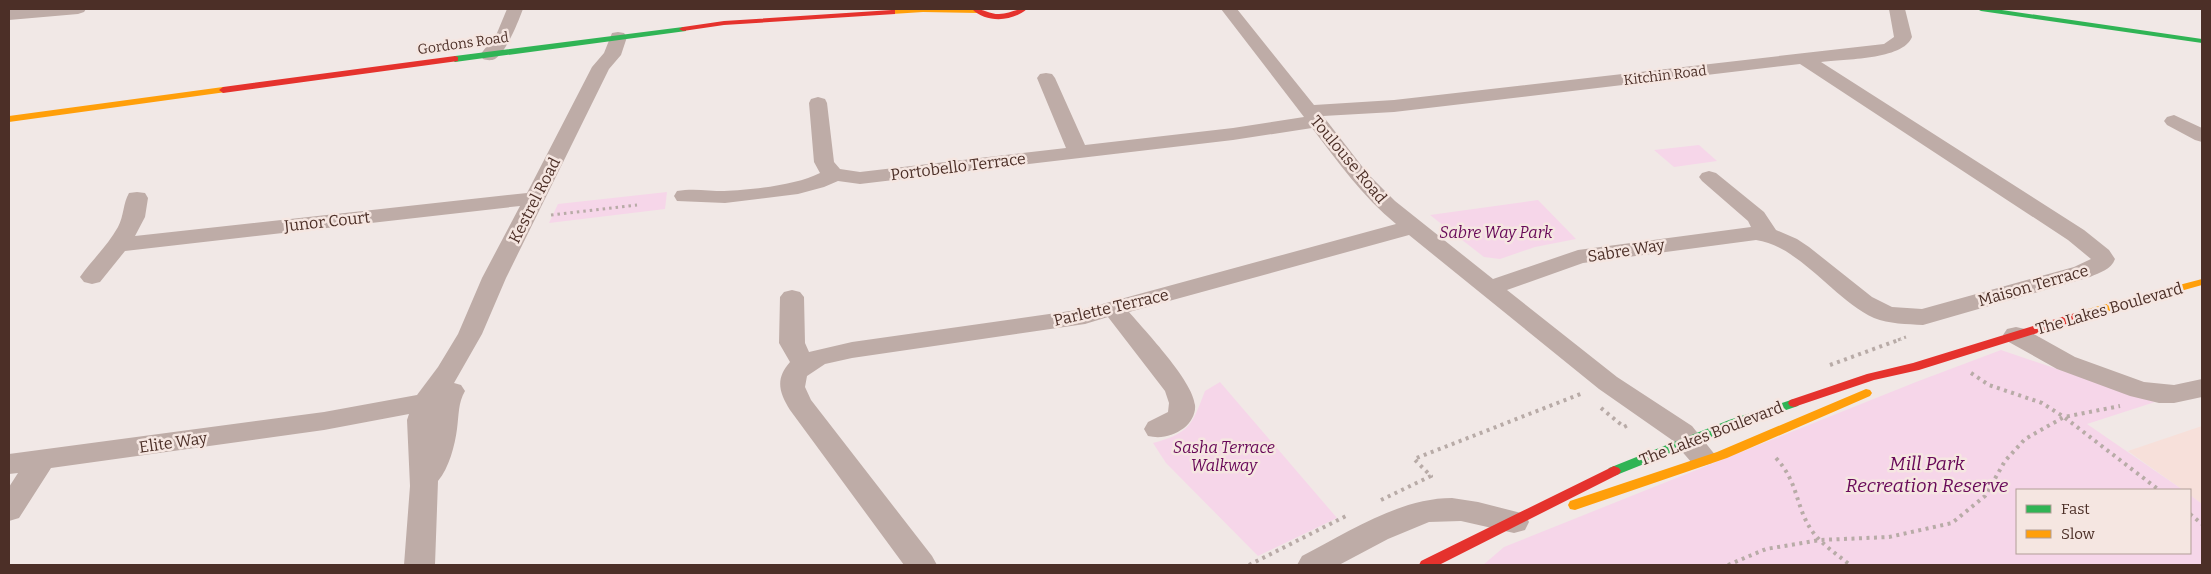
<svg xmlns="http://www.w3.org/2000/svg" width="2211" height="574" font-family="Bitter,serif">
<style>
.built{fill:#f7e0da}
.green{fill:#f6d6e9}
.lines{fill:none;stroke-linecap:round;stroke-linejoin:round}
.path-far1{stroke:#b8aba7;stroke-width:3;stroke-dasharray:2.5 4;stroke-linecap:butt}
.path{stroke:#b8aba7;stroke-width:4;stroke-dasharray:3 4.5;stroke-linecap:butt}
.street{fill:#beaca7;fill-rule:evenodd}
.fast{fill:#30b455;fill-rule:evenodd}
.slow{fill:#ff9f0a;fill-rule:evenodd}
.jam{fill:#e5322d;fill-rule:evenodd}
.labels{text-anchor:middle;stroke-width:5;stroke-linejoin:round;paint-order:stroke}
.far-street-label{font-size:14px;fill:#4c2f27;stroke:#f5e6e1}
.street-label{font-size:16px;fill:#4c2f27;stroke:#f5e6e1}
.park-label{font-size:16px;font-style:italic;fill:#680958;stroke:#f5e6e1}
.near-park-label{font-size:19px;font-style:italic;fill:#680958;stroke:#f5e6e1}
</style>
<rect width="100%" height="100%" fill="#f1e8e6"/>
<!-- built -->
<path class="built" d="M2202,426V504L2190,495V490H2183L2128,451Z"/>
<!-- green -->
<path class="green" d="M1699,145L1717,161L1674,167L1654,150Z
M667,192L665,209L549,223L558,204Z
M1538,200L1576,239L1535,247L1500,259L1484,257L1430,215Z
M2001,350L2155,402L2087,424L2183,490H2017V553H2190V495L2202,504V565H1483L1504,547L1916,382Z
M1220,382L1337,518L1258,556L1166,463L1153,443C1190,433 1192,425 1205,391Z"/>
<g class="lines">
<!-- path-far1 -->
<path class="path-far1" d="M551,215L637,205
M1898,340L1906,337"/>
<!-- path -->
<path class="path" d="M1830,365L1901,339
M1971,373L1989,385L2042,403L2064,417L2159,490
M1601,408L1624,427L1630,424
M1776,458C1799,483 1795,506 1812,531C1822,545 1837,554 1850,565
M1381,500L1431,476L1414,459L1583,393
M2190,514L2202,524
M1249,565L1348,515
M1728,565L1766,549L1820,540L1889,537L1952,523L1985,496L2005,461L2025,439L2064,417L2120,406"/>
<!-- street -->
<path class="street" d="M24,9H86L84,12L78,14L9,20V10Z
M507,9H523C518,22 507,51 495,59C491,61 486,60 483,59L480,55L497,33Z
M1221,9H1237L1314,105L1394,100L1884,44L1894,37L1889,9H1905L1912,37C1903,60 1844,59 1821,62L2084,230L2109,250L2115,259C2111,270 2100,272 2090,277L1923,325C1907,324 1889,324 1874,318C1833,299 1801,247 1756,240L1583,263L1507,290L1617,377L1692,426L1716,456L1712,463L1702,466L1692,463L1672,440L1599,389L1409,235L1129,312C1146,332 1193,381 1195,405C1196,413 1191,423 1184,428C1173,436 1161,439 1148,436L1144,429L1148,422L1168,412L1169,403L1165,391L1108,317L1085,324L852,358L825,364L807,376L805,387L811,400L932,556L937,565H904L790,410C779,392 775,379 790,362L779,343L780,297L784,292L792,290L800,292L804,297L805,343L809,352L852,342L1084,309L1396,224C1363,197 1338,162 1312,128L1233,140L860,184L838,181L824,187L798,194L725,203L677,201L674,196L677,191C693,188 709,191 724,191C751,190 797,185 820,173L814,162L809,103L811,99L818,97L825,99L827,103L834,162L840,169L860,172L1066,148L1037,78L1040,74L1046,73L1052,74L1055,78L1085,145L1233,128L1304,117ZM1800,64L2068,240L2091,259L2074,267L1922,309L1892,307L1872,297L1809,247L1797,239L1776,230L1764,212L1716,173L1709,171L1702,173L1699,177L1702,181L1748,221L1751,227L1578,250L1493,279L1395,201L1368,174L1323,116L1394,112Z
M618,32L624,33L627,37L621,55L609,69L506,278L482,334L454,383L461,385L465,391C458,403 459,415 457,429C455,445 449,468 438,481L435,565H404L410,486L407,420L409,414L324,430L51,468L19,518L9,521V487L18,473L9,474V454L324,412L417,395L438,367L458,334L482,278L520,206L125,251L100,282L92,284L84,282L80,277C92,260 108,245 118,227C124,216 123,203 129,193L137,192L145,193L148,198L145,217L135,236L527,193L592,67L604,53L612,33Z
M2174,115L2202,128V142L2195,140L2167,125L2164,121L2167,117Z
M2016,327L2025,329L2075,357L2144,382L2174,385L2202,379V397L2174,403H2159L2130,396L2057,369L2007,341L2003,335L2007,329Z
M1452,498L1478,502L1525,514L1529,522L1525,530L1514,533L1461,521L1429,522L1388,539L1339,565H1297L1302,556C1347,533 1399,498 1452,498Z"/>
<!-- fast -->
<path class="fast" d="M1977,9H1995L2202,39V43L1981,11Z
M683,27H686V31L455,62L451,59L455,56Z
M1794,399L1798,400L1800,403L1798,406L1739,426L1614,476L1609,474L1607,471L1609,468L1729,420Z"/>
<!-- slow -->
<path class="slow" d="M906,9H978L982,11L978,13L923,12L892,14L888,12L892,10Z
M223,87L227,90L226,92L9,122V116Z
M2202,279V285L2088,317L2082,313L2084,310Z
M1866,389L1870,390L1872,393L1870,396L1727,458L1575,510L1570,509L1568,505L1570,501L1717,452Z"/>
<!-- jam -->
<path class="jam" d="M972,9C982,8 989,14 999,14C1009,14 1017,8 1027,9C1012,22 986,23 972,9Z
M892,10H895V14L724,25L683,31L679,29L683,27L724,21Z
M455,56L458,57V61L223,93L219,90L223,87Z
M2088,309L2094,313L2092,316L1919,370L1874,380L1794,407L1790,406L1788,403L1790,400L1867,374L1913,363Z
M1614,466L1619,468L1621,471L1619,474L1439,565H1419L1421,561Z"/>
</g>
<g class="labels">
<!-- far-street labels -->
<g class="far-street-label">
<text transform="translate(463 43) rotate(-8)" y="5">Gordons Road</text>
<text transform="translate(1665 75) rotate(-7)" y="5">Kitchin Road</text>
</g>
<!-- street labels -->
<g class="street-label">
<text transform="translate(1349 159) rotate(50)" y="6">Toulouse Road</text>
<text transform="translate(958 166) rotate(-7)" y="6">Portobello Terrace</text>
<text transform="translate(534 200) rotate(-63)" y="6">Kestrel Road</text>
<text transform="translate(327 221) rotate(-6)" y="6">Junor Court</text>
<text transform="translate(1626 250) rotate(-9)" y="6">Sabre Way</text>
<text transform="translate(2033 285) rotate(-16)" y="6">Maison Terrace</text>
<text transform="translate(1111 307) rotate(-13)" y="6">Parlette Terrace</text>
<text transform="translate(2109 308) rotate(-16)" y="6">The Lakes Boulevard</text>
<text transform="translate(1711 433) rotate(-21)" y="6">The Lakes Boulevard</text>
<text transform="translate(173 442) rotate(-8)" y="6">Elite Way</text>
</g>
<!-- park labels -->
<g class="park-label">
<text x="1496" y="238">Sabre Way Park</text>
<text x="1224" y="453">Sasha Terrace<tspan x="1224" dy="18">Walkway</tspan></text>
</g>
<!-- near-park labels -->
<g class="near-park-label">
<text x="1927" y="470">Mill Park<tspan x="1927" dy="22">Recreation Reserve</tspan></text>
</g>
</g>
<!-- border -->
<rect width="2211" height="574" fill="none" stroke="#4c2f27" stroke-width="20"/>
<!-- legend -->
<rect x="2016" y="489" width="175" height="65" fill="#f5e6e1" stroke="#b19d97"/>
<rect x="2026" y="505" width="25" height="8" fill="#30b455" stroke="#b19d97"/>
<text x="2061" y="514" font-size="15" fill="#4c2f27">Fast</text>
<rect x="2026" y="530" width="25" height="8" fill="#ff9f0a" stroke="#b19d97"/>
<text x="2061" y="539" font-size="15" fill="#4c2f27">Slow</text>
</svg>
